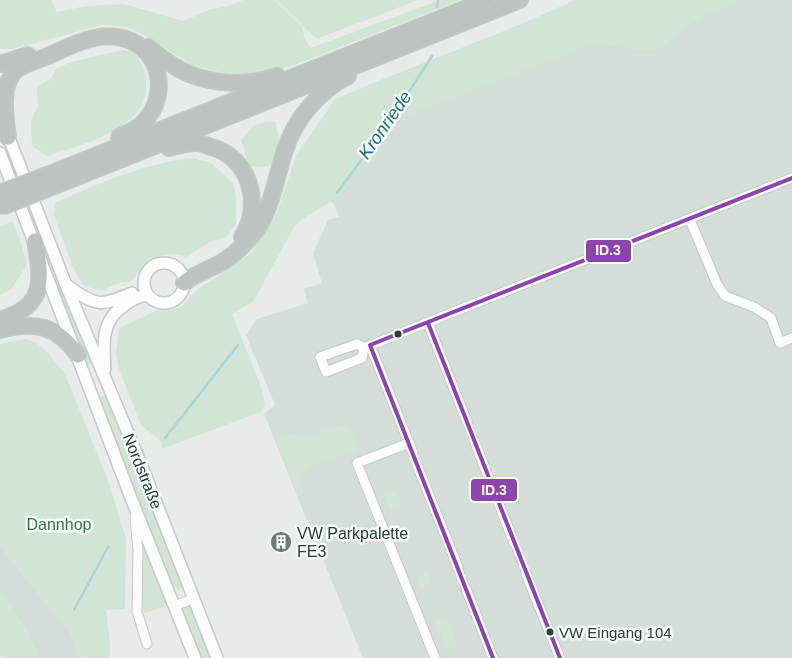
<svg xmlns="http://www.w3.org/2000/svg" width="792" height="658" font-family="Arial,sans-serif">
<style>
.built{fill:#d5ddd9}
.green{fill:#d1e4d6}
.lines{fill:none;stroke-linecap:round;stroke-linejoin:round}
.stream{stroke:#a9d5d8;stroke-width:2.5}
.street-tunnel{stroke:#c0cac6;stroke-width:9;stroke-dasharray:9 4.5;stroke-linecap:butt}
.street-casing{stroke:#c4c9c7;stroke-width:11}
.secondary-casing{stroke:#c3cac7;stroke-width:14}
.highway-casing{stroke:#c2cac8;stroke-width:18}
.street{stroke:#fbfcfc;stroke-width:9}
.secondary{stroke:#fbfcfc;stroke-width:11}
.highway{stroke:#bcc3c1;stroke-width:15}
.highway-bridge-casing{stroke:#c2cac8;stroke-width:18;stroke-linecap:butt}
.highway-bridge{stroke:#bcc3c1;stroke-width:15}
.bus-1-casing{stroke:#f6faf8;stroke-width:8}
.bus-1{stroke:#8e44ad;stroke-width:4}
.bus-dot{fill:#244037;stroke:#f6faf8;stroke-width:2}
.labels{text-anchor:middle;stroke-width:5;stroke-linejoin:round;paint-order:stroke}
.bus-label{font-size:15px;fill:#244037;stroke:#f6faf8;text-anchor:start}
.street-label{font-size:16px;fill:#244037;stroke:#f6faf8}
.park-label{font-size:16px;fill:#2f7647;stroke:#f6faf8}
.poi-label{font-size:16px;fill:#244037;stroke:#f6faf8;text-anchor:start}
.water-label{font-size:18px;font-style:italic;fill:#1f717b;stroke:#f6faf8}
.line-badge{stroke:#f6faf8;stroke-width:2}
.badge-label{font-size:14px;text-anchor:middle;font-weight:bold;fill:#fff}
</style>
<rect width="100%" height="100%" fill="#e7ecea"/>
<!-- built -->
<path class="built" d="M582,0H792V658H363L264,414L275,405L246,335L257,319L308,303L304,289L322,283L313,253L328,220L339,217L335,206L297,168L349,96L371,84Z
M0,546L71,634L81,658H39L27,631L0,590Z"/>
<!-- green -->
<path class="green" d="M0,0H51L57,12L86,6L124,4L183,21L209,10L232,5L243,0H275L302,26L305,39L311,48L440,0H460L292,66L256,76H235L192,65L148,37L128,27L102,25L13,49H0Z
M276,0H418L317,39Z
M575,0H741C724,8 696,19 682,30C673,36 667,46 657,49C637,55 612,41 591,45L396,120L389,127L339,197L305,217L294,227L253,302L232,314L262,389L265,405L261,412L162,449L160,440L141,425L119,369L116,353L119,328L158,310H172L183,305L197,290L250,254L276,215L296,156L335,99L524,23Z
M123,50H131C140,58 144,68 146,81C151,128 82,145 47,156L32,146L31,122L38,105L37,87L51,79L56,69L71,62Z
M268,122H276L279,142L272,165L261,167L249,166L241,140L254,125Z
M192,158L211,163L233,183L236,196V224L226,237L212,241L186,257C159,246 146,265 130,282H121L104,290L93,289L82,284L72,265L54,215L56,202C101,183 142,164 192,158Z
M30,208L92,364L88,365L26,209Z
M12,222L20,239L27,265L12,288L0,295V227Z
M27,339L37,343L48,353L65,374L109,483L126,539L125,609L106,610L110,644V658H81L71,634L0,546V344L10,341Z
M107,395L180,575L183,586L181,589L178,590L172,584L99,398Z
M334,426H349L359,450L306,469L297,492L275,438L288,433L306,437Z
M395,490L402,506L391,510L384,494Z
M144,542L147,545L166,603L165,606L145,613L140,602L142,545Z
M427,572L432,583L421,588L416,577Z
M0,590L27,631L39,658H4L0,656Z
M188,605L192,606L213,658H201L183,612L184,607Z
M446,617L457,645L447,650L435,621Z"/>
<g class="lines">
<!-- stream -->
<path class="stream" d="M437,7L438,0
M337,193L390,121L432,56
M165,438L238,345
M74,610L108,547"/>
<!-- street-tunnel -->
<path class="street-tunnel" d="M467,422L474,440
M514,543L526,574
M458,567L466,589"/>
<!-- street casing -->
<g class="street-casing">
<path id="street" d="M690,220L717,284L725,296L754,307L771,318L780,343L792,338
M451,313L792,178
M428,323L467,422
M370,345L413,453
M364,348L362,358L326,372L320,357L357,344L364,348L446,315
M474,440L514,543
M409,443L357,463L435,658
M417,465L458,567
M135,517L138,551L137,611L147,644
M526,574L560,658
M466,589L493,658
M175,606L194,598"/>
</g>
<!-- secondary casing -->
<g class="secondary-casing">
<path id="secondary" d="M6,130L66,285L141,464L217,658
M0,153L131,498L195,658
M144 283a20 20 0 1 1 40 0a20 20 0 1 1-40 0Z
M68,286C95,306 101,307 132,293
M105,369C103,342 101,320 126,304C133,299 139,296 148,295"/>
</g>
<!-- highway casing -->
<g class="highway-casing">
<path id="highway" d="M148,47C158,55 168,63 179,69C209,85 246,87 277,76
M0,64L28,55
M8,137C5,116 0,83 17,69C26,64 38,60 48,56C68,47 94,33 117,37C159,43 172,92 144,122C137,129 128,133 119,137
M169,148C178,146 187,143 196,143C200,143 206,145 211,147C250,157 263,205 242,237
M47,175L487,0
M52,187L520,0
M184,283C196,273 211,269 224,261C237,253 248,241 257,229C273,205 276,176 285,150C295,119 319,91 348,76
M0,320C46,306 42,281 35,241
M0,330C35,321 56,325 78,355"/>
</g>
<!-- street -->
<use href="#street" class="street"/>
<!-- secondary -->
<use href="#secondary" class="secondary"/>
<!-- highway -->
<use href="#highway" class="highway"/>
<!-- highway-bridge casing -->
<g class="highway-bridge-casing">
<path id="highway-bridge" d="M0,193L47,175
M2,207L52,187"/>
</g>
<!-- highway-bridge -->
<use href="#highway-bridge" class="highway-bridge"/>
<!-- bus-1 casing -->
<g class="bus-1-casing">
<path id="bus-1" d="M428,323L560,658
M493,658L370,345L792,178"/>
</g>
<!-- bus-1 -->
<use href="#bus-1" class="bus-1"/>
</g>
<!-- icons -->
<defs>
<g id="building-disc" transform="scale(1.125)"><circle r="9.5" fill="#687c76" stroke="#f6faf8"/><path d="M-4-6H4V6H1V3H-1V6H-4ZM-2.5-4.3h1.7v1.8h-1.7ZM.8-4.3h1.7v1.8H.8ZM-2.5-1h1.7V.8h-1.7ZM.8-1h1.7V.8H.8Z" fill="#fff"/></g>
</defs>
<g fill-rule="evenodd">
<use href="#building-disc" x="281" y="542"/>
</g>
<!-- markers -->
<g class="bus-dot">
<circle cx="398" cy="334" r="4.5"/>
<circle cx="550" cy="632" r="4.5"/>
</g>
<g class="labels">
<!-- bus labels -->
<g class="bus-label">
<text x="559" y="638">VW Eingang 104</text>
</g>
<!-- street labels -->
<g class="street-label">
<text transform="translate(143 471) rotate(68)" y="6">Nordstraße</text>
</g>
<!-- park labels -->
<g class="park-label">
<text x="59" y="530">Dannhop</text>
</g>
<!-- poi labels -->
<g class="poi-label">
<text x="297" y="539">VW Parkpalette<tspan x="297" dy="18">FE3</tspan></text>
</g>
<!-- water labels -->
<g class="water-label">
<text transform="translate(385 125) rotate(-55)" y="6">Kronriede</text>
</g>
</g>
<g class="line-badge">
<rect x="585" y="239" width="47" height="24" rx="5" fill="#8e44ad"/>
<rect x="470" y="478" width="48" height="24" rx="5" fill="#8e44ad"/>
</g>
<g class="badge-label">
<text x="608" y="255">ID.3</text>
<text x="494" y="495">ID.3</text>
</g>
</svg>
